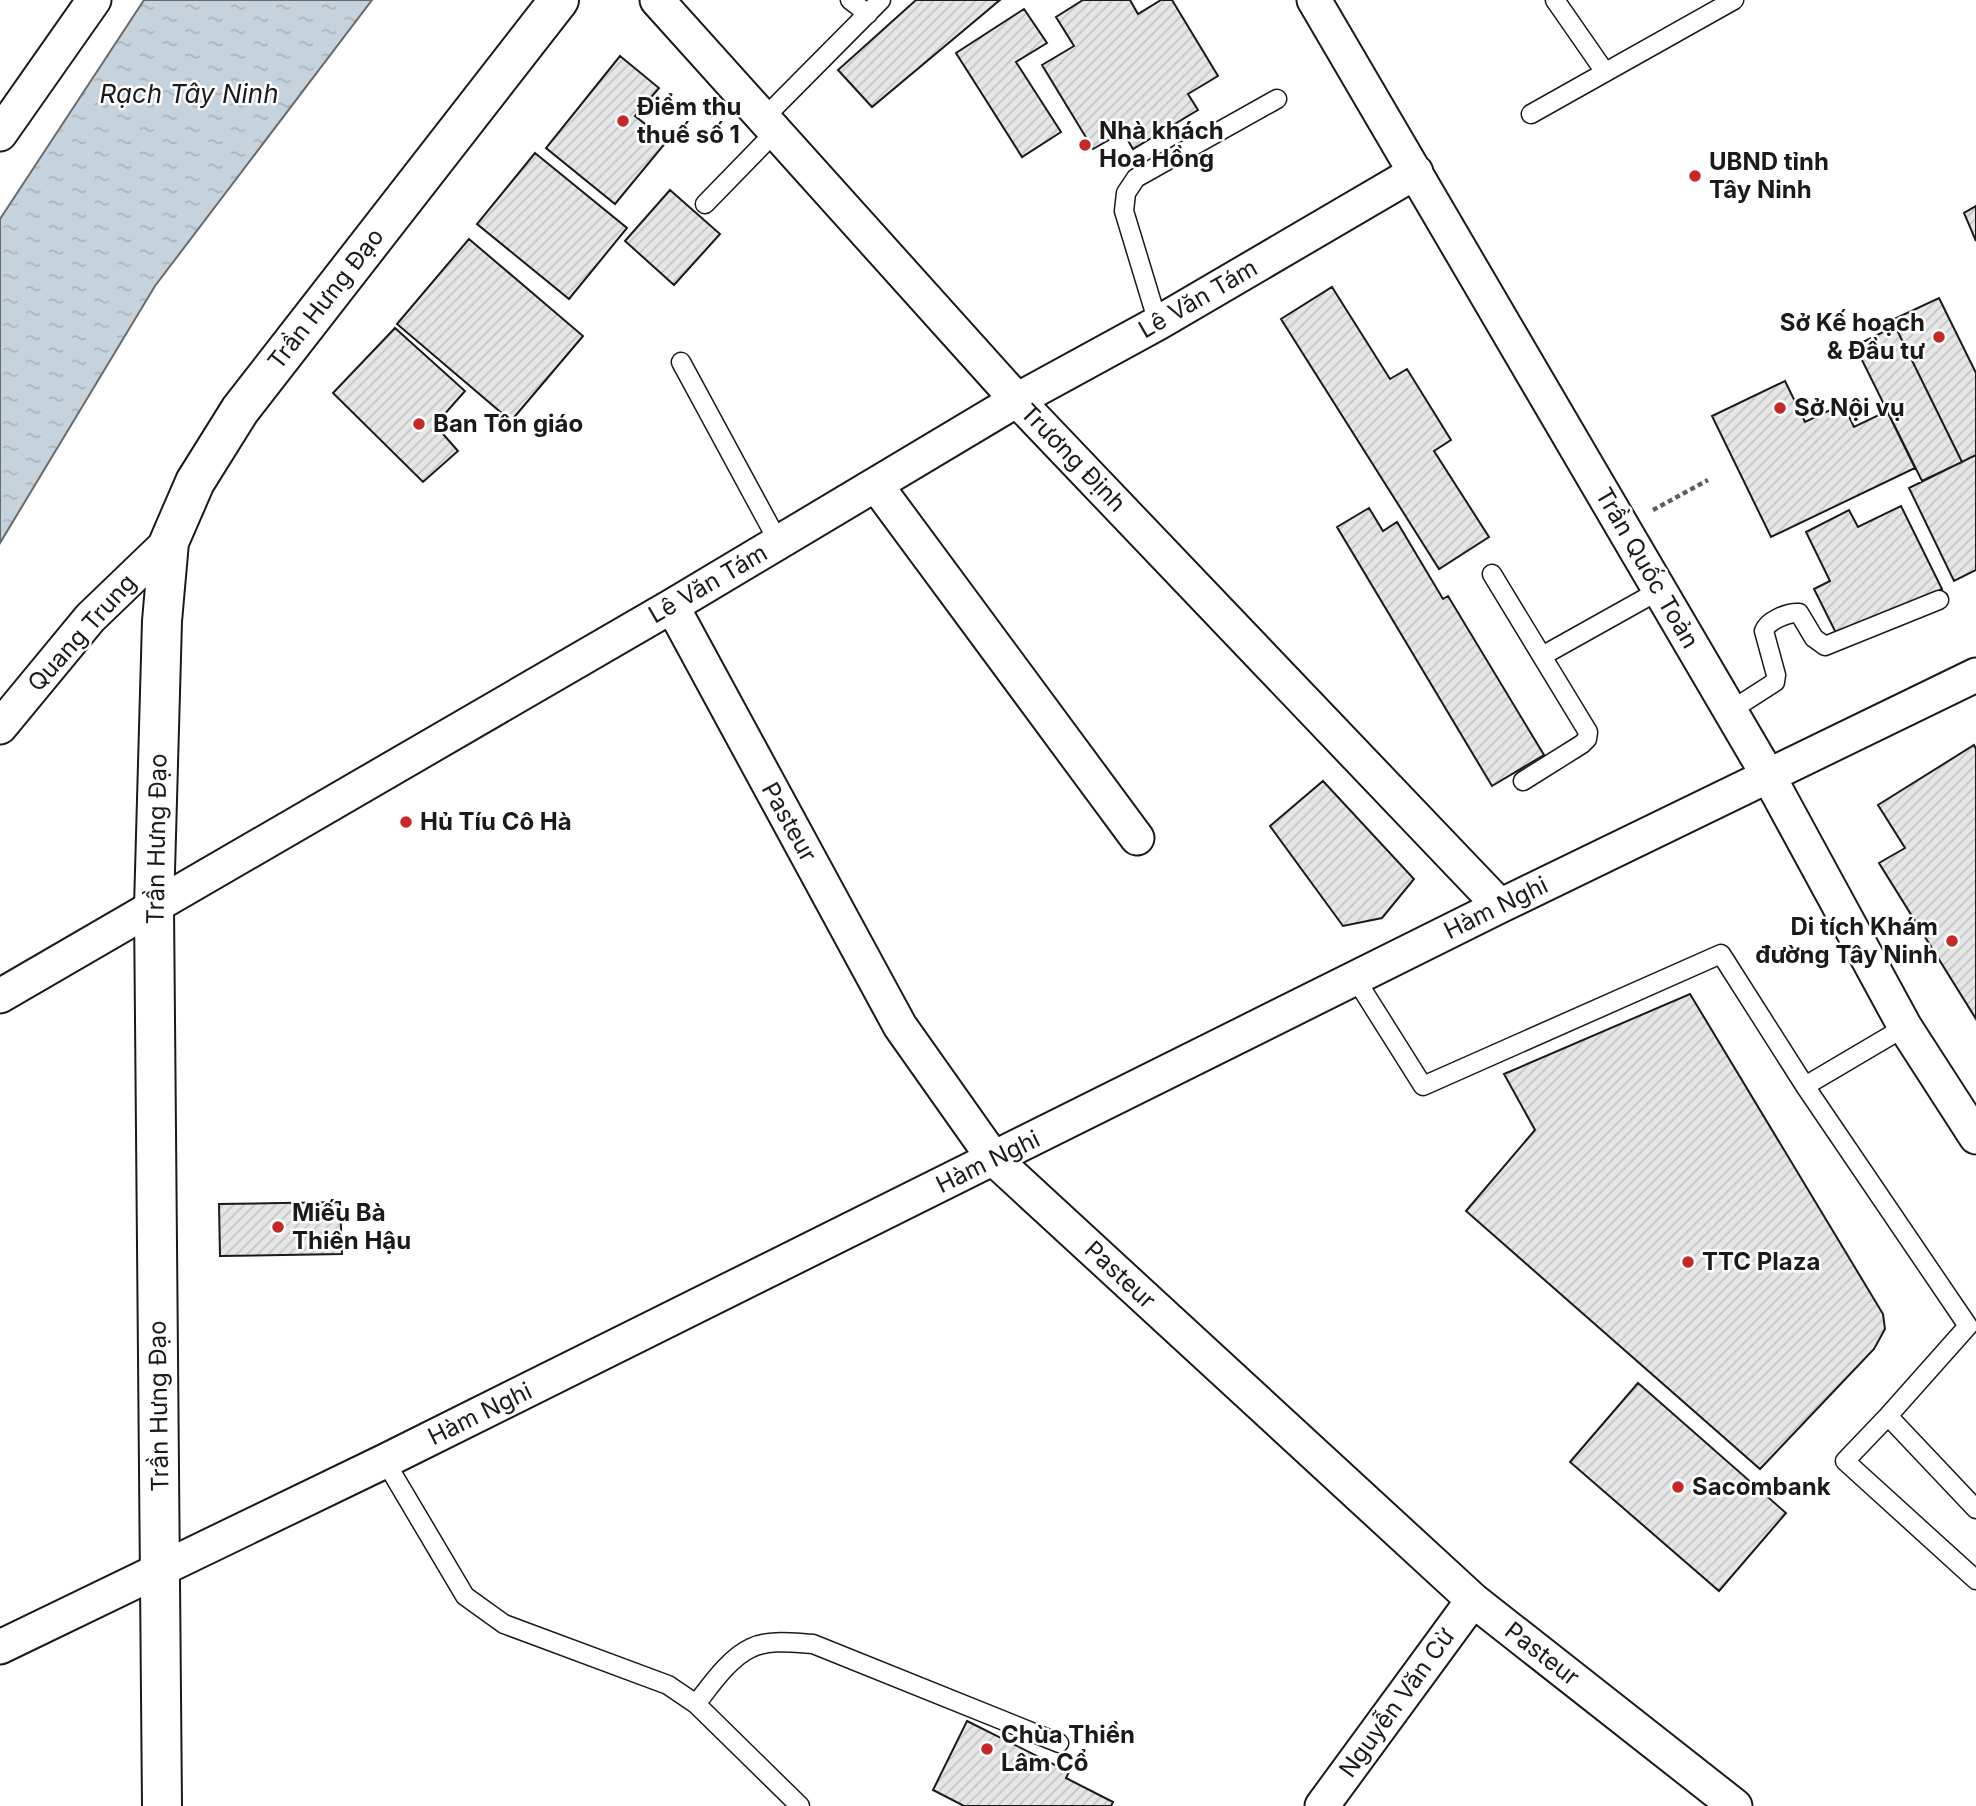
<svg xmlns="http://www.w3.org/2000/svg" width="1976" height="1806" font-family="Inter,sans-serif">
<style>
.water{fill:url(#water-ripples);stroke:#6a6a6a;stroke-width:2}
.building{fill:url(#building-hatch);stroke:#1a1a1a;stroke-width:2}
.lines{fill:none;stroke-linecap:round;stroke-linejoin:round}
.lane-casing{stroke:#1a1a1a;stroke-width:21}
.street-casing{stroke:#1a1a1a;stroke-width:37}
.secondary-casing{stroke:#1a1a1a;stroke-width:42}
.path{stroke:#5f5f5f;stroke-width:4.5;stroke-dasharray:5 3.5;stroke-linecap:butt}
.lane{stroke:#fff;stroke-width:18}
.street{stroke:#fff;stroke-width:33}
.secondary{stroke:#fff;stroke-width:38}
.poi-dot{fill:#c62828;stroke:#fff;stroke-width:2.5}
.labels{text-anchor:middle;stroke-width:5;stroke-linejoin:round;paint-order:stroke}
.poi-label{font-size:24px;font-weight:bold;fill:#1a1a1a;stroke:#fff;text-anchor:start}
.street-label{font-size:24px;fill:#1a1a1a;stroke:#fff}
.water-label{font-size:26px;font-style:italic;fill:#1a1a1a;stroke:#fff}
</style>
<defs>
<pattern id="water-ripples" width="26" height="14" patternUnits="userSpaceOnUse" patternTransform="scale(1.75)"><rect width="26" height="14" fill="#c6d2dc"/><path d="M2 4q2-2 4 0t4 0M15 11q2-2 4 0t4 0" fill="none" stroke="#aab4bc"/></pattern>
<pattern id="building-hatch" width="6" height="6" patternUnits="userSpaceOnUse" patternTransform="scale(1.75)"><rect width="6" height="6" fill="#e6e6e6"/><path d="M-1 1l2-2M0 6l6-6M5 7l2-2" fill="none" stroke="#c5c5c5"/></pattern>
</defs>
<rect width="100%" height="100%" fill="#fff"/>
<!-- water -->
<path class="water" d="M144,0H372L155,286L0,543V219Z"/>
<!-- building -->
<path class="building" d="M916,0H1000L872,107L838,70Z
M1083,0H1130L1138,14L1161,0H1172L1218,76L1188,94L1198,110L1133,149L1123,132L1093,149L1042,65L1074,46L1056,17Z
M1024,9L1047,43L1016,62L1061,132L1022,157L956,53Z
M620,56L659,88L635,116L667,141L615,204L546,148Z
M535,153L627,228L569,299L477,224Z
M670,190L720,234L674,285L625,241Z
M1976,206V241L1964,213Z
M469,239L583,336L511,421L397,324Z
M1332,287L1390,379L1407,369L1451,440L1434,451L1489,537L1439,569L1281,319Z
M1939,298L1976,373V455L1962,462L1892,320Z
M1895,326L1962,462L1922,481L1855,346Z
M395,328L465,391L435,425L458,451L423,482L333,393Z
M1785,381L1805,422L1843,404L1854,427L1887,411L1915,468L1771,537L1712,416Z
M1976,455V570L1954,581L1909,488Z
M1901,506L1942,589L1839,639L1814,589L1830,581L1806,532L1849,510L1858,527Z
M1369,508L1383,531L1397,522L1443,599L1448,596L1544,755L1492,786L1337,527Z
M1974,745L1976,749V1019L1879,863L1905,848L1878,805Z
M1323,781L1414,879L1382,918L1343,926L1270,826Z
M1690,994L1883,1314L1885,1329L1874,1349L1760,1469L1466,1211L1535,1130L1504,1074Z
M340,1202L342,1254L220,1256L219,1204Z
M1638,1383L1786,1513L1719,1591L1570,1462Z
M967,1721L1069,1772L1066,1778L1113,1802L1111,1806H964L933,1790Z"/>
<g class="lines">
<!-- lane casing -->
<g class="lane-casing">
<path id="lane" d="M850,0L868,14
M1555,0L1605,72
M1531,114L1734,0
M763,119L881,0
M705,204L775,132
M1158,323L1124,211L1126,193L1136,178L1277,99
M681,362L779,543
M1492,574L1588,732L1587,739L1582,744L1523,781
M1542,656L1660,590
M1730,711L1775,682L1776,675L1764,631C1767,621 1788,612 1799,613L1814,638L1825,646L1939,600
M1355,978L1423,1086L1721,954L1805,1086L1968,1326L1888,1416
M1805,1086L1905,1027
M385,1461L465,1596L504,1624L668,1685L696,1704L800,1806
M1976,1509L1888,1416L1845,1461L1976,1580
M696,1704C711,1685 729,1658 751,1648C769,1639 794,1643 813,1644L1059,1743"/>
</g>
<!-- street casing -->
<g class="street-casing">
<path id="street" d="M657,0L1017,400L1500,906
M1314,0L1769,777L1905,1027L1976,1137
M0,134L94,0
M876,485L1137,838
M672,606L900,1026L994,1159L1473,1600L1735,1806
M0,727L90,618L169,542
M0,996L672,606L1017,400L1158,323L1416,172
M0,1647L385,1461L1500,906L1976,675
M1322,1806L1473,1600"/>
</g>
<!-- secondary casing -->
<g class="secondary-casing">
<path id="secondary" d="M162,1806L154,907L162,621L169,542L195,482L240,410L559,0"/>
</g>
<!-- path -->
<path class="path" d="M1653,510L1708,480"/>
<!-- lane -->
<use href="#lane" class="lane"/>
<!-- street -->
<use href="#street" class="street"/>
<!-- secondary -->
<use href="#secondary" class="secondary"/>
</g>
<!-- markers -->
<g class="poi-dot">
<circle cx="623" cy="121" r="7"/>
<circle cx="1085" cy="145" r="7"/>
<circle cx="1695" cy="176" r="7"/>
<circle cx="1939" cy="337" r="7"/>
<circle cx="1780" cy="408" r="7"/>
<circle cx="419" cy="424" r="7"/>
<circle cx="406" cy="822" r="7"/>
<circle cx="1952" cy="941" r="7"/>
<circle cx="278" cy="1227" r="7"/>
<circle cx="1688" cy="1262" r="7"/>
<circle cx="1678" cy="1487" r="7"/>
<circle cx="987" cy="1749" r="7"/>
</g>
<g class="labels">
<!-- poi labels -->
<g class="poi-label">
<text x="637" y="115">Điểm thu<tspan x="637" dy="28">thuế số 1</tspan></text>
<text x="1099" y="139">Nhà khách<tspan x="1099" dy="28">Hoa Hồng</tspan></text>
<text x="1709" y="170">UBND tỉnh<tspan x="1709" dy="28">Tây Ninh</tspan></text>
<text x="1925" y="331" text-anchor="end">Sở Kế hoạch<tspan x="1925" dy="28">&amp; Đầu tư</tspan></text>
<text x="1794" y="416">Sở Nội vụ</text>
<text x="433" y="432">Ban Tôn giáo</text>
<text x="420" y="830">Hủ Tíu Cô Hà</text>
<text x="1938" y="935" text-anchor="end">Di tích Khám<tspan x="1938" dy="28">đường Tây Ninh</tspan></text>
<text x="292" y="1221">Miếu Bà<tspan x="292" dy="28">Thiên Hậu</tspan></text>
<text x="1702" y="1270">TTC Plaza</text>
<text x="1692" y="1495">Sacombank</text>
<text x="1001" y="1743">Chùa Thiền<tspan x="1001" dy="28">Lâm Cổ</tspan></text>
</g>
<!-- street labels -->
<g class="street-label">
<text transform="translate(326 299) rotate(-52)" y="8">Trần Hưng Đạo</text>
<text transform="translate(1198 299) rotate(-30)" y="8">Lê Văn Tám</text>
<text transform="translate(1073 458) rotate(46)" y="8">Trương Định</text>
<text transform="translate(1647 568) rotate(60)" y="8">Trần Quốc Toản</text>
<text transform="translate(708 584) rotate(-30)" y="8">Lê Văn Tám</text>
<text transform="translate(82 633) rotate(-48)" y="8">Quang Trung</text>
<text transform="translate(789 822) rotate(61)" y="8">Pasteur</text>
<text transform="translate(157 839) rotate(-89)" y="8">Trần Hưng Đạo</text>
<text transform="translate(1496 908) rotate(-26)" y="8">Hàm Nghi</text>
<text transform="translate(988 1162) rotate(-26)" y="8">Hàm Nghi</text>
<text transform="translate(1120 1275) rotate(43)" y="8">Pasteur</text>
<text transform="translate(159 1406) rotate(-91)" y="8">Trần Hưng Đạo</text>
<text transform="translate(480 1414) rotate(-26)" y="8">Hàm Nghi</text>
<text transform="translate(1542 1654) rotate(38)" y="8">Pasteur</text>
<text transform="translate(1397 1703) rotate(-54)" y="8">Nguyễn Văn Cừ</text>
</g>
<!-- water labels -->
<g class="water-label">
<text x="189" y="103">Rạch Tây Ninh</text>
</g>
</g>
</svg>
